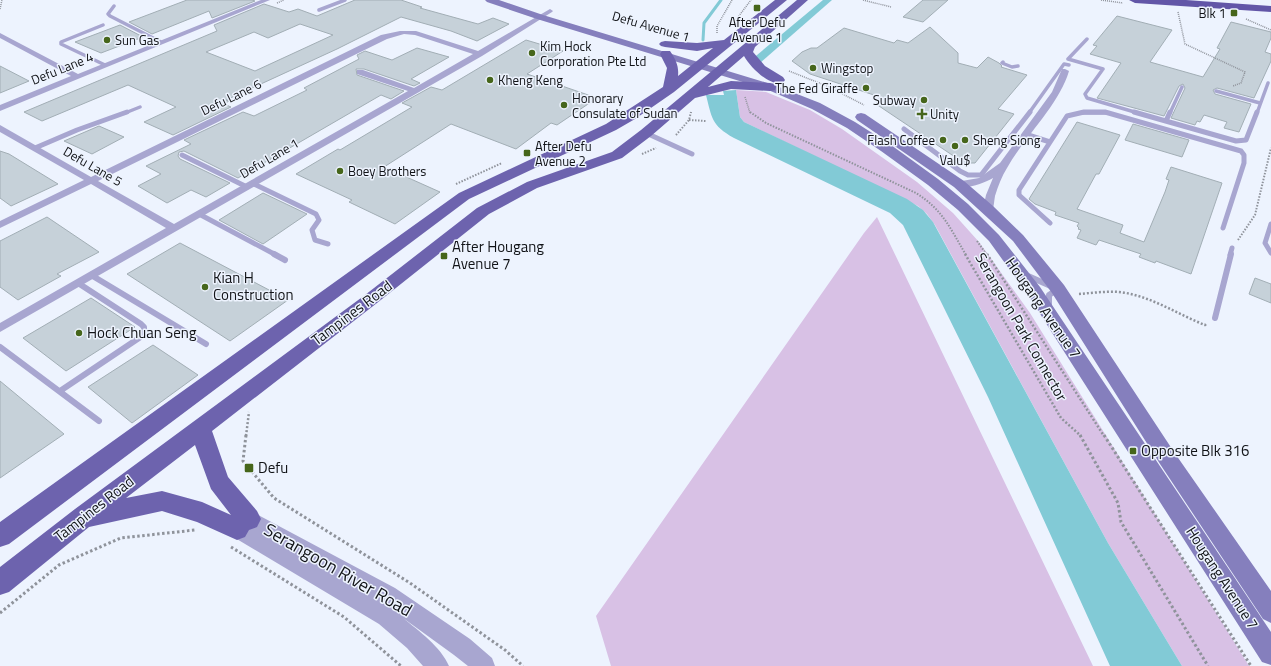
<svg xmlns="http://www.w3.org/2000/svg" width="1271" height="666" font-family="'Titillium Web',sans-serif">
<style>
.green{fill:#d8c1e5}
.water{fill:#82cad6}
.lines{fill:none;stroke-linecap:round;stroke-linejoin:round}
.stream{stroke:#82cad6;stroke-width:3}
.canal{fill:#82cad6;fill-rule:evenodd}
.building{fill:#c6d1d9;stroke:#a2aeb5;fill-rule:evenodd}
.path-far3{stroke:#8f939b;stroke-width:1.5;stroke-dasharray:1 1;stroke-linecap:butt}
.path-far2{stroke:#8f939b;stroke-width:2;stroke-dasharray:1.5 1.5;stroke-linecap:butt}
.path-far1{stroke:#8f939b;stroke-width:2.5;stroke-dasharray:2 2;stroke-linecap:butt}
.path{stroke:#8f939b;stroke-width:3;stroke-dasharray:2.5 2.5;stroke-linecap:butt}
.service-far2{stroke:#a8a6d0;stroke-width:3.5}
.service-far1{stroke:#a8a6d0;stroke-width:5}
.service{stroke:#a8a6d0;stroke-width:6}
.minor{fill:#a8a6d0;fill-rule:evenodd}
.tertiary{fill:#a8a6d0;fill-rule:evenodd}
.secondary{fill:#857fbd;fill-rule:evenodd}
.primary{fill:#6d63ae;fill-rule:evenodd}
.trunk{fill:#6256a7;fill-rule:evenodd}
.poi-dot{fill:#46661b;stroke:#edf3fe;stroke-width:1.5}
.labels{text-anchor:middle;stroke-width:3;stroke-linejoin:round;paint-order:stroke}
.far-poi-label{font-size:13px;fill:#111317;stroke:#edf3fe;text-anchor:start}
.far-street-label{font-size:13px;fill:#111317;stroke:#edf3fe}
.poi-label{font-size:15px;fill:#111317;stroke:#edf3fe;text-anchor:start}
.street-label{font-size:15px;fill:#111317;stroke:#edf3fe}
.near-street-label{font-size:18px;fill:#111317;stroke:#edf3fe}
</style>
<rect width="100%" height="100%" fill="#edf3fe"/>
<!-- green -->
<path class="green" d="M736,90L766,92L810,110L842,129L917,182L953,213L979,242L1030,313L1249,666H1182L1108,543L935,225L927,214L918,206L744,122L740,117Z
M877,217L1093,666H611L596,616L864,233Z"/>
<!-- water -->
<path class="water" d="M736,90L740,117L744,122L907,199L923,210L933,222L1108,543L1182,666H1110L988,397L903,225L890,213L734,138C711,125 712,118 706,95H724L723,91Z"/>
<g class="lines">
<!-- stream -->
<path class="stream" d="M703,40L704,23L721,0"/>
<!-- canal -->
<path class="canal" d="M823,0H832L759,64H751L750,62L751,60Z"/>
</g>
<!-- building -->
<path class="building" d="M187,0H252L255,1L212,18L209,11L152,34L129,22Z
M355,0H401L422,7L420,8L478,24L493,18L509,24L477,41L451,31L401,17L337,49L226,100L229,101L224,104L231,107L173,135L144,122L176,107L128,85L42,121L24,112L217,31L214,25L264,4L289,12L298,9L317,16ZM300,24L333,35L255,71L206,52L254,32L268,38Z
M923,0H948L923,22L903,17Z
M1117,16L1172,30L1150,62L1203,77L1220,49L1217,48L1231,22L1271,32V38L1265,52L1271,54V61L1254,98L1217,88L1213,90L1215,94L1251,104L1239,132L1224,128L1227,122L1204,115L1200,122L1197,121L1195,125L1171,118L1185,88L1183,84L1179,86L1164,116L1097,98L1121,63L1090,54L1097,46L1093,45Z
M120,25L143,37L101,53L75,42Z
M930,27L958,53V63L977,68L988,57L999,63L1002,66L1001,67L1027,75L998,109L1014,114L975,163H964L876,104L880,97L810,74L792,61L802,52L811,48H817L844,28L894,43L897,40L908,43Z
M526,40L563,51L527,74L597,98L557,125L551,123L516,149L451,124L384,167L440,192L395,224L349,202L352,200L296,174L338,149L340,150L412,107L402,103L431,87L442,90Z
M417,48L449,57L411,79L420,83L414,86L364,69H356L357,75L404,91L391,99L381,95L238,178L184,151L179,152L178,156L180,159L230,183L206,197L191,190L167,203L138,186L161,174L146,166L191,144L184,140L243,112L254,116L307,90L304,88L359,59L357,55L365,51L392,60Z
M0,66L29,81L0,93Z
M1077,122L1120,135L1099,174H1096L1077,209L1123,225L1120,233L1144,242L1165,192L1169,180L1166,179L1171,167L1222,183L1191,274L1156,261L1155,263L1139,257L1141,254L1099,240L1096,245L1077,238L1081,230L1078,229L1079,228L1077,226L1079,223L1055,215L1056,212L1035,204L1029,199Z
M1133,124L1189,140L1182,157L1125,140Z
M99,126L124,137L92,154L64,141Z
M0,151L9,154L58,184L11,206L0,198Z
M263,193L307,214L263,244L219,220Z
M47,217L99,252L57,274L61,276L18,300L0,287V241Z
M180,243L288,300L230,341L127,274Z
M1255,278L1271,284V303L1249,294Z
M91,298L135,327L66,371L23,338Z
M153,345L198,375L132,423L88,387Z
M0,381L64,434L0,478Z"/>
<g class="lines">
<!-- path-far3 -->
<path class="path-far3" d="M863,0L891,7
M1101,0L1123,3
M277,3L284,0
M0,9L2,0
M1178,12L1185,44L1245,72L1241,83L1233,86
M1246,19L1271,30
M735,21L751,0
M717,33V26L732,0
M789,71L827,86L864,105
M745,97L750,113
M691,113V111"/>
<!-- path-far2 -->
<path class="path-far2" d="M750,112L766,123L916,193C943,210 950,228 966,255
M689,120L706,121
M676,135L689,120L691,112
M642,154L656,148
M456,184L502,163
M1238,240L1255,215L1271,148
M977,241L987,255"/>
<!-- path-far1 -->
<path class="path-far1" d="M965,254L1061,418L1081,436
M987,254L1104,436
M1079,294C1092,293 1106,291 1119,292C1149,295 1177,314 1205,325L1207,323
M246,436L249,412"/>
<!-- path -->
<path class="path" d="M246,435L243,461L274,498L410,583L505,650L523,666
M1080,435L1118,503L1121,522L1208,666
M1104,435L1251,666
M231,547L344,617L401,666
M0,613L59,565L121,538L195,530"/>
<!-- service-far2 -->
<path class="service-far2" d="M114,6L108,14L110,16L161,42
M319,10L345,0
M103,25L61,42V44L105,65
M1068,59L1103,69
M1068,59L1087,39
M1003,62L1002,63L1012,67L1018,66
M1103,69L1085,94L1087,98L1138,113
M1216,91L1260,103
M125,113L140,107
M1029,113L1064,64L1069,65
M1081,113H1107
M1170,113L1182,87
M1257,113L1268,83"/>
<!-- service-far1 -->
<path class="service-far1" d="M1134,112L1236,141L1246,140L1257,112
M1166,121L1170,112
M904,129L960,171L968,175H981L1030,112
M646,133L692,154
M1025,134L1050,142
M35,148L77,130L127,112
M182,155L247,187
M252,183L316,214L319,220L312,230L315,240L328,244
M199,214L276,255
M1050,223L1019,195V190L1067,116L1084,112H1105L1241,151L1244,155V163L1223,228
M1271,224L1265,243L1271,253
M1230,255L1232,248"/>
<!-- service -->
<path class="service" d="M274,254L285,260
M91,275L206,344
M1028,276L1053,287
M1049,307V295L1058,289
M1215,318L1231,254
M0,347L99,421
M60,391L139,338L144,331V327L141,324L78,283"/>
<!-- minor -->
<path class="minor" d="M261,0H270L0,111V105L71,76L0,38V33L78,74Z
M550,9L553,11L552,12L482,56L0,332V323L166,228L91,184L0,228V221L84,180L0,132V125L91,177L381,35L400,31H416L478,51ZM404,34L415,35L473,54L414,88L363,70H357V74L408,91L174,224L98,181L387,39Z
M1062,69H1065L1069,71C1059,105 1025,136 1007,168C1002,176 998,186 995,196C994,201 994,207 992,211H984L983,209L986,195L993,178C984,183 962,192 954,184L956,182L979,178L1000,163L1052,92Z"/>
<!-- tertiary -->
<path class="tertiary" d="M249,510L395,588L470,639L492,658L495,666H468L454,655L403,618C419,631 441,647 449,666H423L407,648L379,624L230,535L228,529L230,523L237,520L241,522L240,519L242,513Z"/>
<!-- secondary -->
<path class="secondary" d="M485,0H499L543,15L774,85L820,103L855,122L891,145L938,179L968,204L999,235L1040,287L1271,632V665L1262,662L1028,295L989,241L958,210L928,185L881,151L847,128L812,109L766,89L537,19L487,2Z
M861,113L865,114L964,181L993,206L1023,235L1064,285L1174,452L1271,591V623L1263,619L1160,464L1052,293L1013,241L954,187L857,120L855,117L857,114Z"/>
<!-- primary -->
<path class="primary" d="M775,0H787L674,92L635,119L616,130L469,199L9,544L0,547V522L459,193L606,124L663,87L667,68L660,54L662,51H670C676,60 679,66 678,76L713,48L697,51L665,47L661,46L659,44L661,42L665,41L697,43L724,40Z
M797,0H808L755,47L753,52L765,66L783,77L785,80L783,83C769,86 751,68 744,56L708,87L731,81L770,83L775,84L776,87L775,90L770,91L731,89L695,98L651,136L622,158L537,188L489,214L377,303L212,431L228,477L257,511L261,519L257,527L249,530L245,537L237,540L197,522L162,511L89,527L9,592L0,595V567L75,509L365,295L477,208L527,182L612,152L641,130ZM195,445L211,489L231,515L202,502L162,491L126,498Z"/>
<!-- trunk -->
<path class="trunk" d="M1129,0H1186L1271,6V12L1135,3Z"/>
</g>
<!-- markers -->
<g class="poi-dot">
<rect x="753" y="4" width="8" height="8" rx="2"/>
<rect x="1230" y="9" width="8" height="8" rx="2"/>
<circle cx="107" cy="40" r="4"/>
<circle cx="532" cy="53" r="4"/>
<circle cx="813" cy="68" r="4"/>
<circle cx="490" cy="80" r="4"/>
<circle cx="866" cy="88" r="4"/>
<circle cx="924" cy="100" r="4"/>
<circle cx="564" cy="105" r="4"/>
<path d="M920 108h4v4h4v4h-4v4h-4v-4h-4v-4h4z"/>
<circle cx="943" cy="140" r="4"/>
<circle cx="965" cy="140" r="4"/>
<circle cx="955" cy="146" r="4"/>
<rect x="523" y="149" width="8" height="8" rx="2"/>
<circle cx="340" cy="171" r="4"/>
<rect x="440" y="252" width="8" height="8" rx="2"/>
<circle cx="205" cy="287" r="4"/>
<circle cx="79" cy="333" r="4"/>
<rect x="1129" y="447" width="8" height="8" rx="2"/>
<rect x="244" y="463" width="10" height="10" rx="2"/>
</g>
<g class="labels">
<!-- far-poi labels -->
<g class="far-poi-label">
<text x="1226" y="18" text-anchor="end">Blk 1</text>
<text x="757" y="27" text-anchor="middle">After Defu<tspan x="757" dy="15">Avenue 1</tspan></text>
<text x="115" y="45">Sun Gas</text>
<text x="540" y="51">Kim Hock<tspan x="540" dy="15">Corporation Pte Ltd</tspan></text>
<text x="821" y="73">Wingstop</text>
<text x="498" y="85">Kheng Keng</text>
<text x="858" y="93" text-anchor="end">The Fed Giraffe</text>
<text x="572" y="103">Honorary<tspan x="572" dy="15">Consulate of Sudan</tspan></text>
<text x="916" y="105" text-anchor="end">Subway</text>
<text x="930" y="119">Unity</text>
<text x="935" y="145" text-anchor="end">Flash Coffee</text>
<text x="973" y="145">Sheng Siong</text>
<text x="535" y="151">After Defu<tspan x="535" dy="15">Avenue 2</tspan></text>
<text x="955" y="165" text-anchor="middle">Valu$</text>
<text x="348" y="176">Boey Brothers</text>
</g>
<!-- far-street labels -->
<g class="far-street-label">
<text transform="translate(651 26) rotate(16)" y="5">Defu Avenue 1</text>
<text transform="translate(62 68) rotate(-22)" y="5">Defu Lane 4</text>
<text transform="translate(231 97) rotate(-26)" y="5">Defu Lane 6</text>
<text transform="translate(269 158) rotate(-30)" y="5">Defu Lane 1</text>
<text transform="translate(93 166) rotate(30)" y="5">Defu Lane 5</text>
</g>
<!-- poi labels -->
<g class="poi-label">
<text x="452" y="252">After Hougang<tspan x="452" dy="17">Avenue 7</tspan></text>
<text x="213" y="283">Kian H<tspan x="213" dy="17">Construction</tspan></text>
<text x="87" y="338">Hock Chuan Seng</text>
<text x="1141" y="456">Opposite Blk 316</text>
<text x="258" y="473">Defu</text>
</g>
<!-- street labels -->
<g class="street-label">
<text transform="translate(1043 308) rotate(55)" y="5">Hougang Avenue 7</text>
<text transform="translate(352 313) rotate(-37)" y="5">Tampines Road</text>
<text transform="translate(1021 327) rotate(60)" y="5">Serangoon Park Connector</text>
<text transform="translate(94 509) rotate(-38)" y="5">Tampines Road</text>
<text transform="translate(1222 578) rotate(57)" y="5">Hougang Avenue 7</text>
</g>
<!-- near-street labels -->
<g class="near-street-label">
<text transform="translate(338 570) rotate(30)" y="6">Serangoon River Road</text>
</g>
</g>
</svg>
